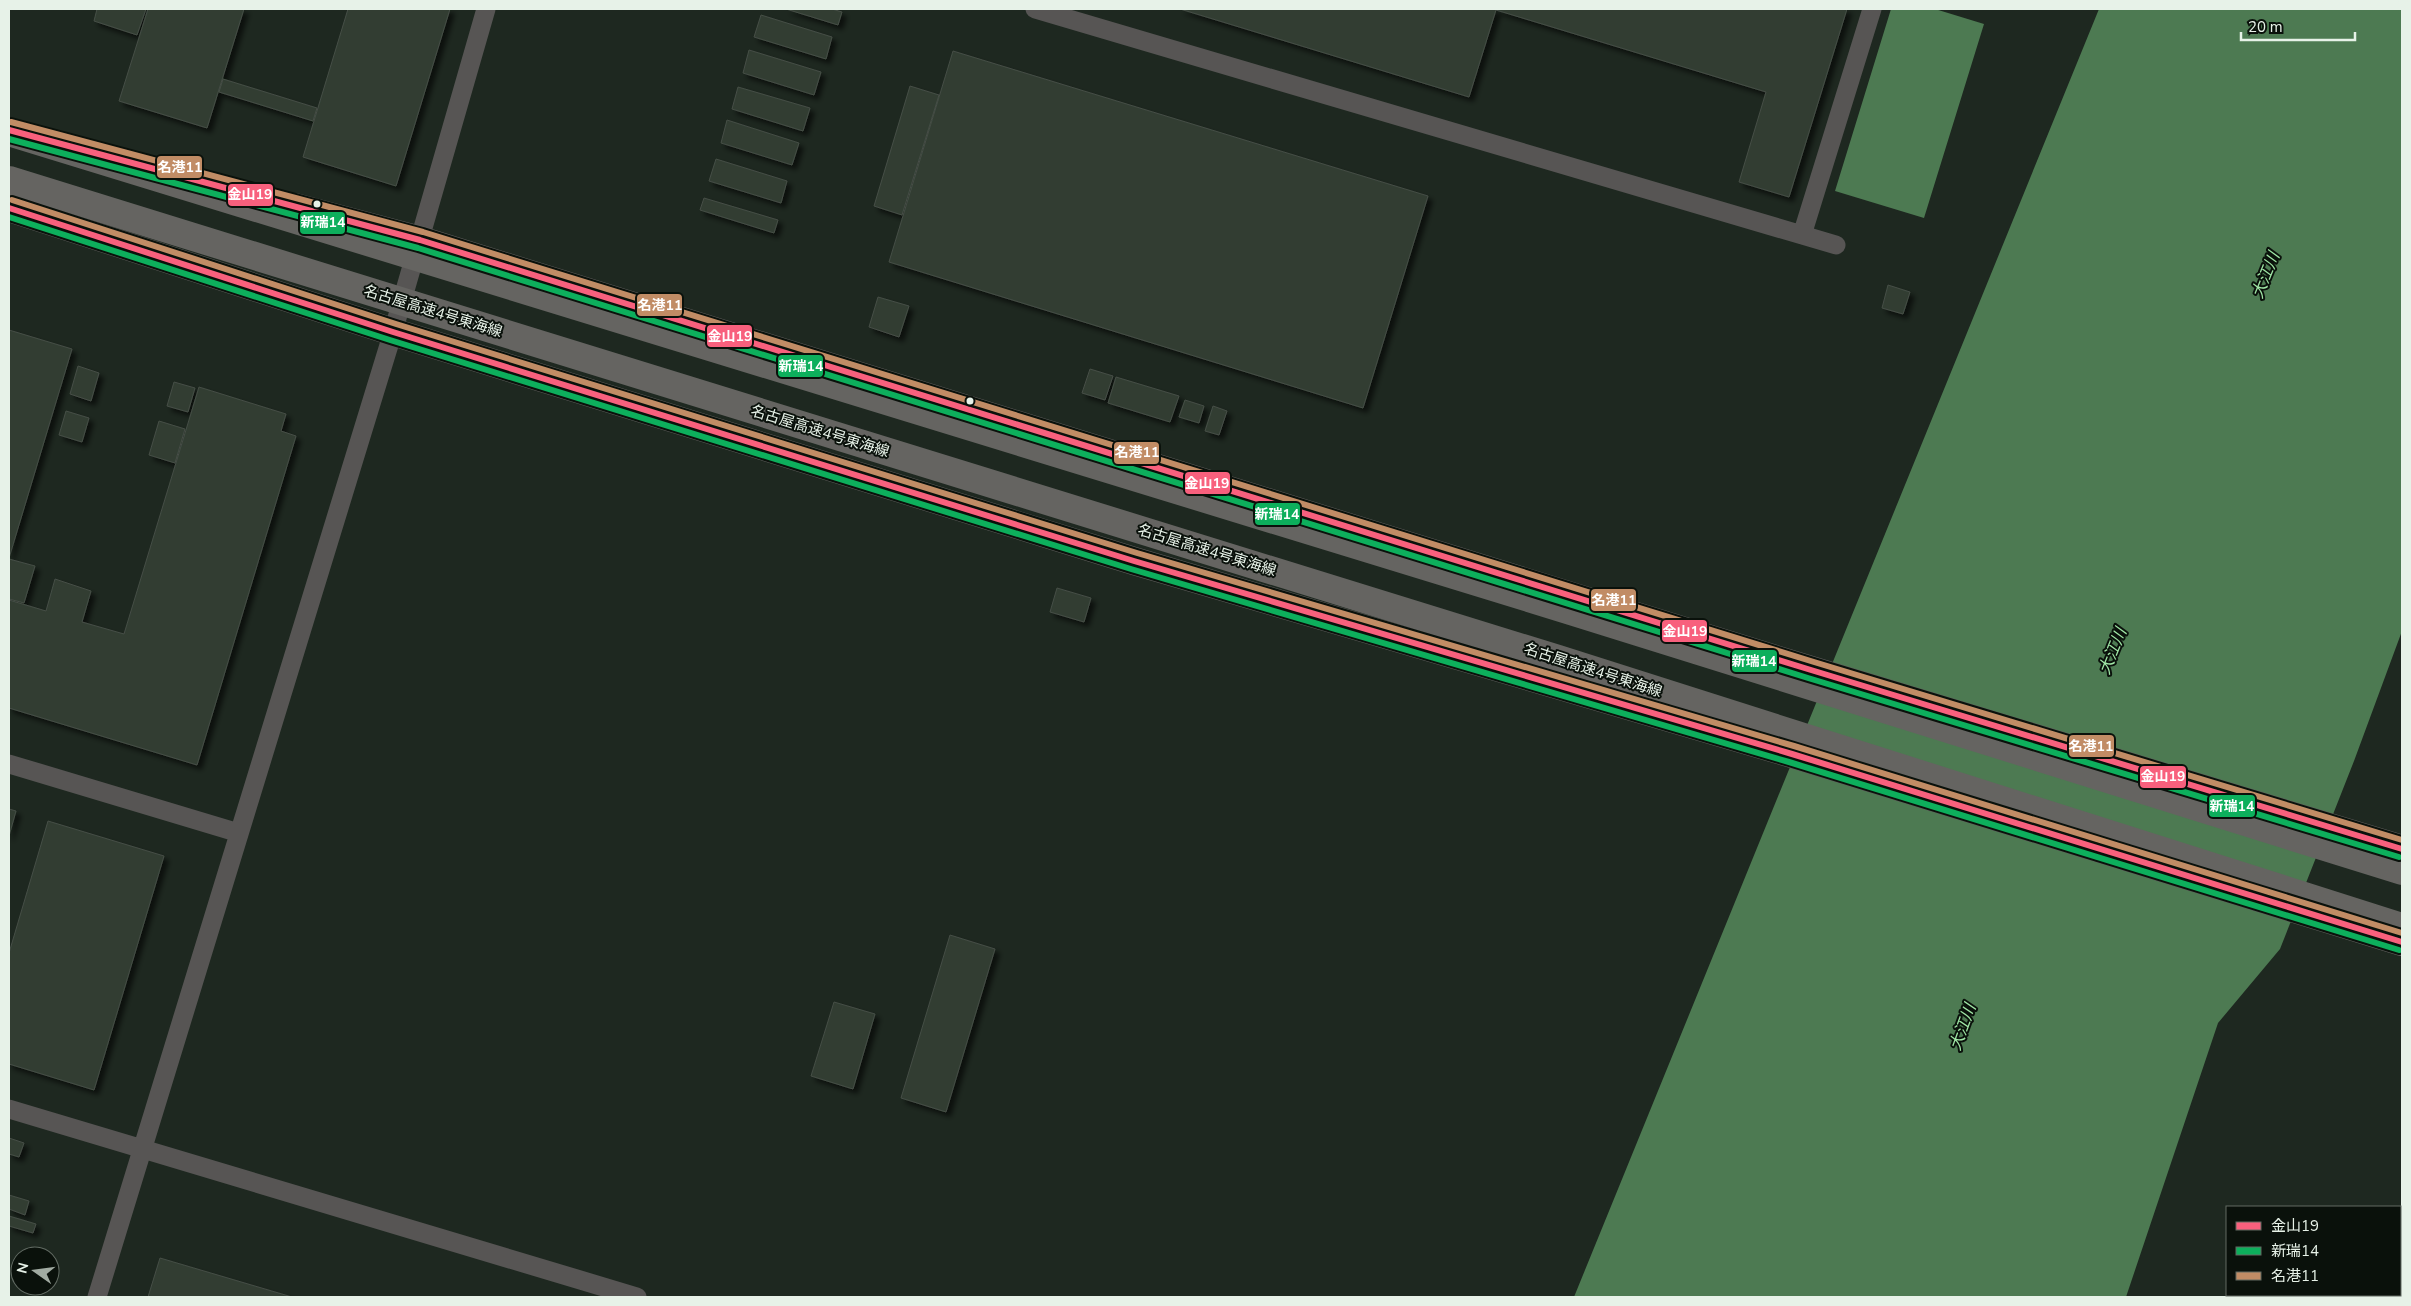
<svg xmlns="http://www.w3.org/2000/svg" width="2411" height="1306" font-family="'Nunito Sans','Noto Sans JP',sans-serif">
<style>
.water{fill:#4d7a52}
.building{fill:#313e33;stroke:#464e46;filter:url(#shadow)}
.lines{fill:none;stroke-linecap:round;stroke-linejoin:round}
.service{stroke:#575554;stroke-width:19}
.primary{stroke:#5f5e5c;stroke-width:28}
.motorway-bridge{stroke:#656461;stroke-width:28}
.bus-1-casing{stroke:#0a110b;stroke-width:10}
.bus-2-casing{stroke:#0a110b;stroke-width:10}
.bus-3-casing{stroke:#0a110b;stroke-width:10}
.bus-1{stroke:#f8607d;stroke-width:6}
.bus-2{stroke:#0daf5c;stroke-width:6}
.bus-3{stroke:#c18c65;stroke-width:6}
.bus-dot{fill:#e7f2e8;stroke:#0a110b;stroke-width:2}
.labels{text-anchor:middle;stroke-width:4;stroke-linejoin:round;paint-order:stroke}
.street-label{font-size:15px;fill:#e7f2e8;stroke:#0a110b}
.water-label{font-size:16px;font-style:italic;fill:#a1e8a7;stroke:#0a110b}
.line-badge{stroke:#0a110b;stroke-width:2}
.badge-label{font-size:14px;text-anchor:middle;font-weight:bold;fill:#fff}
</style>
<defs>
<filter id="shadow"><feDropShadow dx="4.5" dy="4.5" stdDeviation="2.5" flood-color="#0009"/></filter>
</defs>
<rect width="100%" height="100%" fill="#1e2820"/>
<!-- water -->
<path class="water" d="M1891,9H1935L1984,24L1924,218L1835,191Z
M2099,9H2402V631L2354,761L2280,949L2218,1023L2126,1297H1574Z"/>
<!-- building -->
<path class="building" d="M97,9H146L137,35L94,21Z
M148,9H244L207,128L119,101Z
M348,9H450L396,186L303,157Z
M786,9H832L842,12L838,25Z
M1180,9H1847L1789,197L1739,182L1766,92L1496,10L1469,97Z
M761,15L832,37L826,59L754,37Z
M749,50L821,72L814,95L743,73Z
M953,51L1428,196L1363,408L889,262Z
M223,79L317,108L313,121L219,92Z
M910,86L939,95L902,215L874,206Z
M738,87L810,108L803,131L732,109Z
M727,120L799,143L792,165L721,143Z
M716,159L787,181L781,203L709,181Z
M704,198L778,220L774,233L700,210Z
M1888,285L1910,292L1903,314L1882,308Z
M878,297L909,306L899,337L869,327Z
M9,330L72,349L9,558Z
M78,366L99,373L91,401L70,394Z
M1090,369L1113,376L1105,400L1082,393Z
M1116,377L1179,396L1170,422L1108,403Z
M174,382L195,388L188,412L167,406Z
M199,387L286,414L281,431L296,436L197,765L9,708V600L46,611L55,579L91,591L82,622L124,634Z
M1185,400L1204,406L1199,423L1179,417Z
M1213,406L1227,411L1219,435L1205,431Z
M66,411L89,418L82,442L59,435Z
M159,421L185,429L175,463L149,455Z
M9,559L35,566L24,603L9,599Z
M1057,588L1091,598L1084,622L1050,612Z
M9,809L16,811L9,836Z
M48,821L164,856L94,1090L9,1064V953Z
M950,935L995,949L946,1112L901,1098Z
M834,1002L875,1014L853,1089L811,1076Z
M9,1138L24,1143L19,1157L9,1154Z
M9,1195L29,1201L25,1215L9,1209Z
M9,1216L36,1224L33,1233L9,1226Z
M160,1258L292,1297H148Z"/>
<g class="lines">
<!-- service -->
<path class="service" d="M1035,9L1836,245
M1802,235L1872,9
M9,764L239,833
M9,1109L637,1297
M97,1297L393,332L486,9"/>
<!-- primary -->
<path class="primary" d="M295,207L420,240L1811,670L2402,849
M9,208L393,332L1134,561L1792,754L2402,942"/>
<!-- motorway-bridge -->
<path class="motorway-bridge" d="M9,132L1571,611L2402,871
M9,180L1558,659L2402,927"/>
<!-- bus-1 casing -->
<g class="bus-1-casing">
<path id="bus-1" d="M9,130L420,240L1811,670L2402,849
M9,208L393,332L1134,561L1792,754L2402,942"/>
</g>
<!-- bus-2 casing -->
<g class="bus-2-casing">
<path id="bus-2" d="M9,139L418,248L1808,678L2399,857
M9,217L390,340L1131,569L1789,762L2399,950"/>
</g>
<!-- bus-3 casing -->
<g class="bus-3-casing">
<path id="bus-3" d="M11,122L423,232L1814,662L2402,840
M12,200L396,324L1137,553L1794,746L2402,933"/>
</g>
<!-- bus-1 -->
<use href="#bus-1" class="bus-1"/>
<!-- bus-2 -->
<use href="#bus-2" class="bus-2"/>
<!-- bus-3 -->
<use href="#bus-3" class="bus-3"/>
</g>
<!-- markers -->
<g class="bus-dot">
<circle cx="317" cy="204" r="4.5"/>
<circle cx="970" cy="401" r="4.5"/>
</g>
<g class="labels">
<!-- street labels -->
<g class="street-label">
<text transform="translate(433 311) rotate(17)" y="5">名古屋高速4号東海線</text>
<text transform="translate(820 431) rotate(17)" y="5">名古屋高速4号東海線</text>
<text transform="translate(1207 550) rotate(17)" y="5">名古屋高速4号東海線</text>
<text transform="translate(1593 670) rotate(18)" y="5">名古屋高速4号東海線</text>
</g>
<!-- water labels -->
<g class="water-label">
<text transform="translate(2265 275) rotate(-68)" y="6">大江川</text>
<text transform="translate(2112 651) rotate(-68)" y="6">大江川</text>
<text transform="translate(1962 1027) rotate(-70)" y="6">大江川</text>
</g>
</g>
<g class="line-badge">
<rect x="156" y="155" width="47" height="24" rx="5" fill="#c18c65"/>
<rect x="227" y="183" width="47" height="24" rx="5" fill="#f8607d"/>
<rect x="299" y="211" width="47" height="24" rx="5" fill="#0daf5c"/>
<rect x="636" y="293" width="47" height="24" rx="5" fill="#c18c65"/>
<rect x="706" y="324" width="47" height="24" rx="5" fill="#f8607d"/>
<rect x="777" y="354" width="47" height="24" rx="5" fill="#0daf5c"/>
<rect x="1113" y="441" width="47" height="24" rx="5" fill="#c18c65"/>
<rect x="1184" y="471" width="47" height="24" rx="5" fill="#f8607d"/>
<rect x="1254" y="502" width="47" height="24" rx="5" fill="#0daf5c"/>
<rect x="1590" y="588" width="47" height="24" rx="5" fill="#c18c65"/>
<rect x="1661" y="619" width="47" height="24" rx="5" fill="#f8607d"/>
<rect x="1731" y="649" width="47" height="24" rx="5" fill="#0daf5c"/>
<rect x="2068" y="734" width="47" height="24" rx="5" fill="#c18c65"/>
<rect x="2139" y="765" width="48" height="24" rx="5" fill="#f8607d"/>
<rect x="2208" y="794" width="48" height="24" rx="5" fill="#0daf5c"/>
</g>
<g class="badge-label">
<text x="180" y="172">名港11</text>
<text x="250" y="199">金山19</text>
<text x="323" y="227">新瑞14</text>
<text x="660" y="310">名港11</text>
<text x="730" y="341">金山19</text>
<text x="801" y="371">新瑞14</text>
<text x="1137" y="457">名港11</text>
<text x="1207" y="488">金山19</text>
<text x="1277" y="519">新瑞14</text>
<text x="1614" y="605">名港11</text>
<text x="1685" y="636">金山19</text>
<text x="1754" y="666">新瑞14</text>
<text x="2091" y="751">名港11</text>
<text x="2163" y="781">金山19</text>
<text x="2232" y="811">新瑞14</text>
</g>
<!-- border -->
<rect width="2411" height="1306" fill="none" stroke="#e7f2e8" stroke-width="20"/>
<!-- legend -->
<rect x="2226" y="1206" width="175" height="90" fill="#0a110b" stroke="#626b63"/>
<rect x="2236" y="1222" width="25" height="8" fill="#f8607d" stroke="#626b63"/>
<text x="2271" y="1231" font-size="15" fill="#e7f2e8">金山19</text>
<rect x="2236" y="1247" width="25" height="8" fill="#0daf5c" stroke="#626b63"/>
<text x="2271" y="1256" font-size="15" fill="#e7f2e8">新瑞14</text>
<rect x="2236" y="1272" width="25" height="8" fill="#c18c65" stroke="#626b63"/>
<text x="2271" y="1281" font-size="15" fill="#e7f2e8">名港11</text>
<!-- north arrow -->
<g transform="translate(35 1271) rotate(284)"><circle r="24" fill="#0a110b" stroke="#626b63"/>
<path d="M0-4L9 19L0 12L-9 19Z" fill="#a1aba2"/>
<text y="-8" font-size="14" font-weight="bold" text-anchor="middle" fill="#e7f2e8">N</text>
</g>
<!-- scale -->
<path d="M2241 32v8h114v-8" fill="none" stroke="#e7f2e8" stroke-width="2.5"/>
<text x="2248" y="32" font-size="15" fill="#e7f2e8" stroke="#0a110b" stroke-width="4" paint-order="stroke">20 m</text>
</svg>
